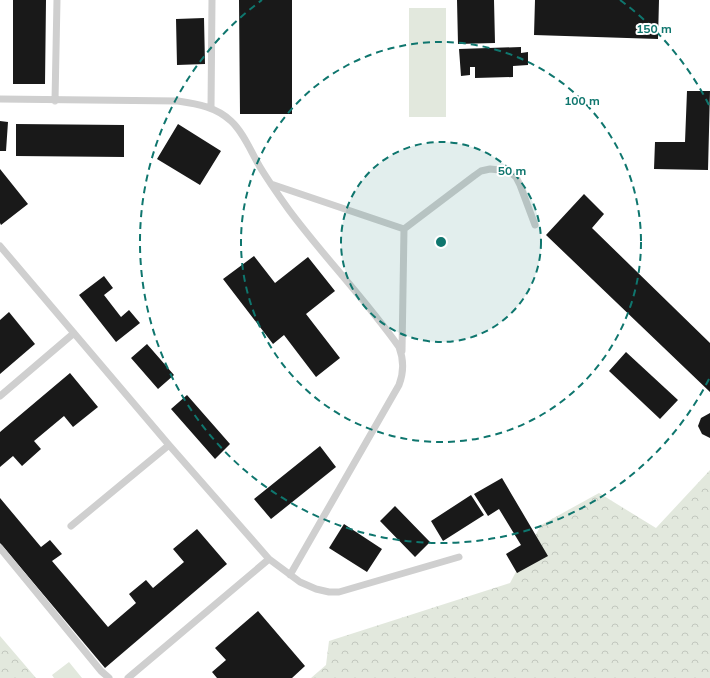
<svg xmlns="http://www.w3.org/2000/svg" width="710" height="678" font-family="Mulish,sans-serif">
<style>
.forest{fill:url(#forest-crowns)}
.garden{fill:#e2e8dd}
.building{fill:#191919}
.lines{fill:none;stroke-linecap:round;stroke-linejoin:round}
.lane{stroke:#cfcfcf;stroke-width:7}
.ring{fill:none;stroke:#0f766e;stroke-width:2;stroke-dasharray:7 5}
.centre{fill:#0f766e;stroke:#fff;stroke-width:2}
.ring-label{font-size:12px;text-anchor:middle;font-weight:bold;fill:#0f766e;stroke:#fff;stroke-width:4;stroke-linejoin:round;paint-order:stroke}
</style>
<defs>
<pattern id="forest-crowns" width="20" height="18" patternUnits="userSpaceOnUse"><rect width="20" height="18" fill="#e2e8dd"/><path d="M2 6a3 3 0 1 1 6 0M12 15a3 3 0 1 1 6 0" fill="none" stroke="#c2c7be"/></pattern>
</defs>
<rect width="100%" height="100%" fill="#fff"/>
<!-- forest -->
<path class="forest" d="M710,470V678H311L326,665L329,641L510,583L541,525L599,493L656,528Z
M0,636L36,678H0Z"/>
<!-- garden -->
<path class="garden" d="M409,8H446V117H409Z
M69,662L82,678H54L52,675Z"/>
<!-- building -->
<path class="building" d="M13,0H46L45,84H13Z
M239,0H292V114H240Z
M457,0H494L495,43L458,44Z
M535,0H659L658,39L534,35Z
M204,18L205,64L177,65L176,19Z
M521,47V53L528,52V65L513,66V77L475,78V67H470V75L461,76L459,49Z
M687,91H710L708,170L654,169L655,142H685Z
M0,121L8,122L6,151H0Z
M16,124L124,125V157L16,156Z
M178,124L221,151L200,185L157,159Z
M0,169L28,204L1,225L0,223Z
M584,194L604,214L592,228L710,343V392L546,235Z
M254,256L275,283L308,257L335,291L306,314L340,358L316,377L284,335L273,344L223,279Z
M104,276L113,288L104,295L121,317L129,310L140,323L116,342L79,295Z
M9,312L35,344L0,374V320Z
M147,344L174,375L158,389L131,358Z
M626,352L678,400L660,419L609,371Z
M70,373L98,407L73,427L64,416L34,441L41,449L22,466L13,456L0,467V432Z
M187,395L230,444L215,459L171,409Z
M710,413V438L702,434L698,426L701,418Z
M320,446L336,467L271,519L254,499Z
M502,478L548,556L517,573L506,554L521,545L499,509L488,516L474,494Z
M471,495L484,515L443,541L431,521Z
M0,498L41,547L50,540L62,554L52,561L108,627L136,603L129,594L146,580L153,588L184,562L173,549L197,529L227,564L105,668L0,543Z
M395,506L430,542L415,557L380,521Z
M344,524L382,549L367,572L329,548Z
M258,611L305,666L292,678H217L212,672L226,660L215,648Z"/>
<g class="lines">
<!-- lane -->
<path class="lane" d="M0,99L178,101C198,104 216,107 231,121C244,133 251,152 260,167C269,182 279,196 289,210C324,257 365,299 399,347C404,360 404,372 399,385L290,575
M55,101L57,0
M211,108L212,0
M271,184L404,229
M404,229L474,176L481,171L490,169L509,171L516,177L520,185L535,225
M0,246L169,445L269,559L300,582L316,589L329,592H339L459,557
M402,351L404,229
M0,396L74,333
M71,526L169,445
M0,548L101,671L109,678
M128,678L269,559"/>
</g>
<!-- distance rings -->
<circle cx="441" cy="242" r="100" fill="#0f766e" fill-opacity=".12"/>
<g class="ring">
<circle cx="441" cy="242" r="100"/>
<circle cx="441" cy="242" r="200"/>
<path d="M709 379A301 301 0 1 1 262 0M620 0A301 301 0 0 1 709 105"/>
</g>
<circle cx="441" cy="242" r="6" class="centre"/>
<g class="ring-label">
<text x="654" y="33">150 m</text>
<text x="582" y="105">100 m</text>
<text x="512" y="175">50 m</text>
</g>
</svg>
